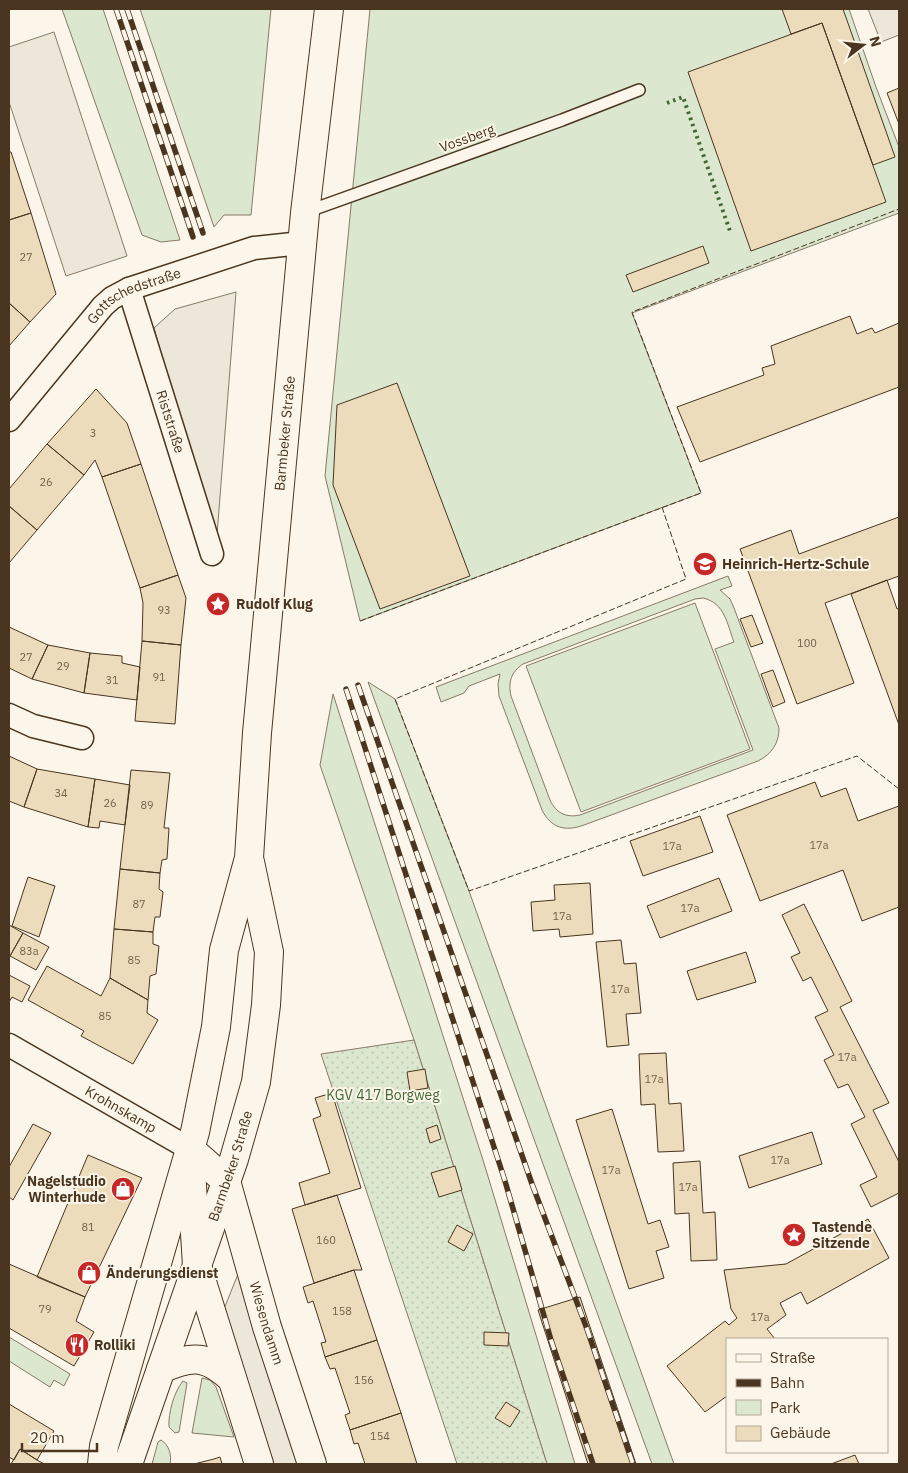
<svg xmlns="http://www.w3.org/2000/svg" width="908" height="1473" font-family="'IBM Plex Sans',sans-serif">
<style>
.green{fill:#dce7d0;stroke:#887966;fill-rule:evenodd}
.garden{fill:url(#garden-dots);stroke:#887966}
.parking{fill:#ede7d9;stroke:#887966}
.building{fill:#ecdcbc;stroke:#4a3520}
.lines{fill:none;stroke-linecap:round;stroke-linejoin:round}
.lane-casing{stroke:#4a3520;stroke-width:14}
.street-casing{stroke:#4a3520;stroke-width:25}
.secondary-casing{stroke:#4a3520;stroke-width:30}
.primary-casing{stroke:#4a3520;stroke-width:30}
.lane{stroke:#fbf6e9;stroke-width:11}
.street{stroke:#fbf6e9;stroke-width:22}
.secondary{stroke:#fbf6e9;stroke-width:28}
.primary{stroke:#fbf6e9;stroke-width:28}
.rail-casing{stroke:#4a3520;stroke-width:5.5}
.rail{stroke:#fbf6e9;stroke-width:4;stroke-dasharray:11;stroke-linecap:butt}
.hedge{stroke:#436837;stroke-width:4;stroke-dasharray:2.5 4;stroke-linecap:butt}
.fence{stroke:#4a3520;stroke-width:1;stroke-dasharray:6 2.5;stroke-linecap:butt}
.labels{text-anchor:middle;stroke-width:4;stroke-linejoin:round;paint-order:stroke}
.number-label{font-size:11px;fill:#725f47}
.street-label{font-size:14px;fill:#4a3520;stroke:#fbf6e9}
.poi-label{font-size:14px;font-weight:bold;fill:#4a3520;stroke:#fbf6e9;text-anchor:start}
.park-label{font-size:14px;fill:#436837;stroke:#fbf6e9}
</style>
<defs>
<pattern id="garden-dots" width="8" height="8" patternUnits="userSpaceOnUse" patternTransform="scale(1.25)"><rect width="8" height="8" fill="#dce7d0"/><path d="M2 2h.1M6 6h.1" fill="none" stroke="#bec7b2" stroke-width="1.8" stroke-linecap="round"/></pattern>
</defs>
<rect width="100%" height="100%" fill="#fbf6e9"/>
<!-- green -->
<path class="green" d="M62,9H103L180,240L161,242L142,235Z
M140,9H271L251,215H224L214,227Z
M370,9H849L876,87L899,147V213L632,313L701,493L360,621L325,476Z
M728,576L732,586L720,590L730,599L734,608L779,728C779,743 772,754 758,761L584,825C565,832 551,828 542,810L499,696L498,684L500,674L469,686L464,693L441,702L436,687ZM703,598C725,603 727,624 734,642L715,649L753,750L580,815C566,818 556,813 550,800L511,696C508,682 511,672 523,664L695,599Z
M695,603L750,749L581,812L526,666Z
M368,682L395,699L469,891L674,1464H652Z
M333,694L483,1160L575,1464H547L414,1040L320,765Z
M9,1337L70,1374L64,1386L54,1380L50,1387L9,1361Z
M202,1378L210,1380L216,1387L234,1437L192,1433Z
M183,1381L187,1383L179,1432L175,1433L169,1427C168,1413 174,1392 183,1381Z
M161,1440C169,1445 172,1455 170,1464H152L158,1442Z"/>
<!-- garden -->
<path class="garden" d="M414,1040L547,1464H457L321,1054Z"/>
<!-- parking -->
<path class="parking" d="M868,9H899V35L881,42Z
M54,32L127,256L66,276L9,102V47Z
M236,292L216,548L154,328L175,309Z
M238,1274L301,1464H274L224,1309Z"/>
<!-- building -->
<path class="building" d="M782,9H843L895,157L873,165L822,23L791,34Z
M822,23L886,202L751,251L688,72Z
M899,88V124L887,93Z
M9,152H11L31,213L9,220Z
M31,213L56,294L30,322L9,303V220Z
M703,246L709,263L633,292L626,275Z
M9,303L30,322L9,346Z
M850,316L857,334L872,328L875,333L899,323V387L700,462L677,407L764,375L762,368L775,364L771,346Z
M397,383L470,576L380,609L333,485L337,405Z
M96,389L127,423L141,464L102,477L95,460L84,475L47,444Z
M47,444L84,475L37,530L9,506V489Z
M141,464L178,575L140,588L102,477Z
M9,506L37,530L9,563Z
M899,517V576L825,603L854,683L797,704L740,549L791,530L799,554Z
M178,575L186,598L181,645L142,641L143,603L140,588Z
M887,580L897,609L899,608V725L851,594Z
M752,615L763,643L751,647L740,619Z
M9,627L48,645L32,679L9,668Z
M142,641L181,645L175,724L135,721Z
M48,645L90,653L84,693L32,679Z
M90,653L122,656V663L140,667L137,700L84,693Z
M773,670L785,702L773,707L761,674Z
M9,756L37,769L24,807L9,801Z
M37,769L95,779L88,827L24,807Z
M131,770L170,773L164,828H169L167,859L162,860L160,873L120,869Z
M95,779L130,785L125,825L100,821L99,828L88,827Z
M815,782L821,797L846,788L858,821L899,806V907L862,921L843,870L760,901L727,815Z
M700,816L713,852L643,876L630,841Z
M120,869L160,873L159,889L163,892L160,917H155L153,932L114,929Z
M28,877L55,886L39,937L12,926Z
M719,878L732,911L660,938L647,906Z
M590,883L593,934L560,937L559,929L533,931L531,902L555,900L554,885Z
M804,904L852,1001L840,1007L889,1103L873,1110L899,1162V1193L871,1207L860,1185L877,1177L851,1124L865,1117L848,1084L838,1088L824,1060L834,1055L815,1017L828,1011L811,977L803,981L791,957L800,953L782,915Z
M9,925L23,933L10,956L9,955Z
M114,929L153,932V944L159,946L156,974L150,976L148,1000L110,978Z
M23,933L49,947L36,970L10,956Z
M621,940L624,964L636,963L641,1013L626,1014L629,1045L607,1047L596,942Z
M746,952L756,982L697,1000L687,971Z
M47,966L101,996L110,978L148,1000L147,1013L158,1020L133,1064L81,1036L84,1031L28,1000Z
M9,975L30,986L22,1002L12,997L9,1002Z
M666,1053L669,1104L681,1103L684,1151L658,1152L655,1104L641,1105L639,1054Z
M425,1069L428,1088L410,1091L407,1072Z
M332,1093L361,1188L305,1205L299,1183L330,1173L313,1119L321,1116L315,1098Z
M612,1109L648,1224L660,1220L669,1247L656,1251L664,1278L629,1289L576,1120Z
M33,1124L51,1133L13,1200L9,1197V1167Z
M437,1125L441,1139L430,1143L426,1129Z
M812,1132L822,1164L749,1188L739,1156Z
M88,1155L142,1178L85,1297L37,1277Z
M700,1161L703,1213L715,1212L717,1260L691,1261L689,1213L675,1214L673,1163Z
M455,1166L462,1190L439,1197L431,1173Z
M337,1195L362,1270H354L314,1283L292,1209Z
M868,1219L889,1258L807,1304L801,1292L780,1303L786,1315L767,1329L775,1339H727V1396L705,1412L667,1366L725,1321L729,1325L737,1318L731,1309L724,1270L786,1264Z
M457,1225L473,1234L464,1251L448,1242Z
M9,1264L85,1297L76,1321L94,1332L74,1366L9,1328Z
M354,1270L377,1340L325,1357L321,1343L326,1342L313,1301L308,1303L303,1287Z
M580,1297L636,1464H588L538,1310Z
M484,1332L509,1333L508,1346L484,1345Z
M377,1340L401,1413L350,1430L345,1415L350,1413L335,1368L330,1369L325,1357Z
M506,1402L520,1411L510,1427L495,1418Z
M9,1404L54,1431L37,1460L20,1449L14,1460L9,1457Z
M401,1413L417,1464H365L358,1443L354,1444L350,1430Z
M20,1449L37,1460L44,1464H11Z
M855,1455L859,1464H831Z
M220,1457L222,1464H194L214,1459Z"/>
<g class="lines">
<!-- lane casing -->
<g class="lane-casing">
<path id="lane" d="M306,212L562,120L639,90"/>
</g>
<!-- street casing -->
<g class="street-casing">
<g id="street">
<path id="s1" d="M129,289L212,554"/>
<path id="s2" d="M9,420L103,306L112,298L129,289L254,248L302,243"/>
<path d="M9,715L33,726L82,738"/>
<path id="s3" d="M9,1045L190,1149"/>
</g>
</g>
<!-- secondary casing -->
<g class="secondary-casing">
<g id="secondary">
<path id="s4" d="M190,1149L226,1181L267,1327L312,1464"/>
<path d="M190,1153L197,1266L259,1464"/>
<path d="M161,1369C193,1355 207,1355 232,1379"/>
</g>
</g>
<!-- primary casing -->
<g class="primary-casing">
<g id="primary">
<path id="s5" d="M102,1464L104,1446L195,1132L216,1027L224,950L249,858L257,733L305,213L329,9"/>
<path id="s6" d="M128,1464L234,1159L256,1082L266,1005L269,952L250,862"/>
</g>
</g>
<!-- lane -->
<use href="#lane" class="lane"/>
<!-- street -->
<use href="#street" class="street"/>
<!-- secondary -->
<use href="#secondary" class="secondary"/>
<!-- primary -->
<use href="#primary" class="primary"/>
<!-- rail casing -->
<g class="rail-casing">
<path id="rail" d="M116,9L193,237
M127,9L203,233
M358,685L532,1184L587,1329L633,1464
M346,689L505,1181L551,1340L593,1464"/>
</g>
<!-- rail -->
<use href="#rail" class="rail"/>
<!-- hedge -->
<path class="hedge" d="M667,103L683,97L731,234"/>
<!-- fence -->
<path class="fence" d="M662,507L686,579L395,699L469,891L857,756L899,789
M360,621L701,493L632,312L899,209"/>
</g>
<!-- icons -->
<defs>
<g id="school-disc" transform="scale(1.25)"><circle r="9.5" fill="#c62828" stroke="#fbf6e9"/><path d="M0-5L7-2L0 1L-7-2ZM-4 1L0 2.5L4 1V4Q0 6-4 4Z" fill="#fff"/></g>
<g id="sight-disc" transform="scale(1.25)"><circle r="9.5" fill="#c62828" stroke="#fbf6e9"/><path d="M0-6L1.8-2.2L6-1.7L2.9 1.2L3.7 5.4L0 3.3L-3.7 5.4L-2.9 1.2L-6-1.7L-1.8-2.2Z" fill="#fff"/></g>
<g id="shop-disc" transform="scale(1.25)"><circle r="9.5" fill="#c62828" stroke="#fbf6e9"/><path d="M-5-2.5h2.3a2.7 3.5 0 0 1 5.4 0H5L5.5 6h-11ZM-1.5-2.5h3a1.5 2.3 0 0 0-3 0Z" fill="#fff"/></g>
<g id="restaurant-disc" transform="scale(1.25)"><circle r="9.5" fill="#c62828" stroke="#fbf6e9"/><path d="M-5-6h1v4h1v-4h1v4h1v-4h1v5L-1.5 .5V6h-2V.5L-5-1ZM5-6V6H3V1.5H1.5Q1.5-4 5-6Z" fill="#fff"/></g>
</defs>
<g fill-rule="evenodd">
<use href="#school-disc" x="705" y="564"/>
<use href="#sight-disc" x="218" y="604"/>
<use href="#shop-disc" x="123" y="1189"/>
<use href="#sight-disc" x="794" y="1235"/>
<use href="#shop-disc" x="89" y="1273"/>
<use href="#restaurant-disc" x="77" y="1345"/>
</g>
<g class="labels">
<!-- number labels -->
<g class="number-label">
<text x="26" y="261">27</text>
<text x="93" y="437">3</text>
<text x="46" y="486">26</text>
<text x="164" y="614">93</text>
<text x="807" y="647">100</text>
<text x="26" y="661">27</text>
<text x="63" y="670">29</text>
<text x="159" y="681">91</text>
<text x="112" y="684">31</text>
<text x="61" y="797">34</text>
<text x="110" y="807">26</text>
<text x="147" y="809">89</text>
<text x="819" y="849">17a</text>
<text x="672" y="850">17a</text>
<text x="139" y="908">87</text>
<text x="690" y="912">17a</text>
<text x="562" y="920">17a</text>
<text x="29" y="955">83a</text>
<text x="134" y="964">85</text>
<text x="620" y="993">17a</text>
<text x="105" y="1020">85</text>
<text x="847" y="1061">17a</text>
<text x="654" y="1083">17a</text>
<text x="780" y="1164">17a</text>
<text x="611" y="1174">17a</text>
<text x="688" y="1191">17a</text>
<text x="88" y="1231">81</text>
<text x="326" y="1244">160</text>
<text x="45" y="1313">79</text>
<text x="342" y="1315">158</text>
<text x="760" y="1321">17a</text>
<text x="364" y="1384">156</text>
<text x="380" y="1440">154</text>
</g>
<!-- street labels -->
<g class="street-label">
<text transform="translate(467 138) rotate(-20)" y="5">Vossberg</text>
<text dy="5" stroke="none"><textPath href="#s2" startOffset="180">Gottschedstraße</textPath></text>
<text dy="5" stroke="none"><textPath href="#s1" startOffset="139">Riststraße</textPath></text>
<text dy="5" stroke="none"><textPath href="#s5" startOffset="1051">Barmbeker Straße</textPath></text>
<text dy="5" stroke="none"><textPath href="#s3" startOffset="129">Krohnskamp</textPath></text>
<text dy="5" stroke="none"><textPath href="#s6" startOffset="315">Barmbeker Straße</textPath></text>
<text dy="5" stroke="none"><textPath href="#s4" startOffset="196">Wiesendamm</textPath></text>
</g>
<!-- poi labels -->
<g class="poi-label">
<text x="722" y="569">Heinrich-Hertz-Schule</text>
<text x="236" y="609">Rudolf Klug</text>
<text x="106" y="1186" text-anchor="end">Nagelstudio<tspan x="106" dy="16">Winterhude</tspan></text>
<text x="812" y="1232">Tastende<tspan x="812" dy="16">Sitzende</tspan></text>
<text x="106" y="1278">Änderungsdienst</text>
<text x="94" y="1350">Rolliki</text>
</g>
<!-- park labels -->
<g class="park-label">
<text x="383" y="1100">KGV 417 Borgweg</text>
</g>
</g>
<!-- border -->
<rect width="908" height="1473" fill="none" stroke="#4a3520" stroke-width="20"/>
<!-- legend -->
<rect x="726" y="1338" width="162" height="115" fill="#fbf6e9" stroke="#b4a999"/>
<rect x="736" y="1354" width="25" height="8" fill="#fbf6e9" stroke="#b4a999"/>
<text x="770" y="1363" font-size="15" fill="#4a3520">Straße</text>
<rect x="736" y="1379" width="25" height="8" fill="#4a3520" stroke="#b4a999"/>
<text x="770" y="1388" font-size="15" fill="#4a3520">Bahn</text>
<rect x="736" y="1400" width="25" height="15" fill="#dce7d0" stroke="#b4a999"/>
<text x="770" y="1413" font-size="15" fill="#4a3520">Park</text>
<rect x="736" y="1426" width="25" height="15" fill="#ecdcbc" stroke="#b4a999"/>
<text x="770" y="1438" font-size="15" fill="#4a3520">Gebäude</text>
<!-- north arrow -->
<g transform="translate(863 45) rotate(74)" stroke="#fbf6e9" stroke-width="4" paint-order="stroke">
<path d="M0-4L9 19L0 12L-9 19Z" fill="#4a3520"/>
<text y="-8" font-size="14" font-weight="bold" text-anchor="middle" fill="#4a3520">N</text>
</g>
<!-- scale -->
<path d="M22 1443v8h75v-8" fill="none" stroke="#4a3520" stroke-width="2.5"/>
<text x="30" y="1443" font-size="15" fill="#4a3520" stroke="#fbf6e9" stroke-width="4" paint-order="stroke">20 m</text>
</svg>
